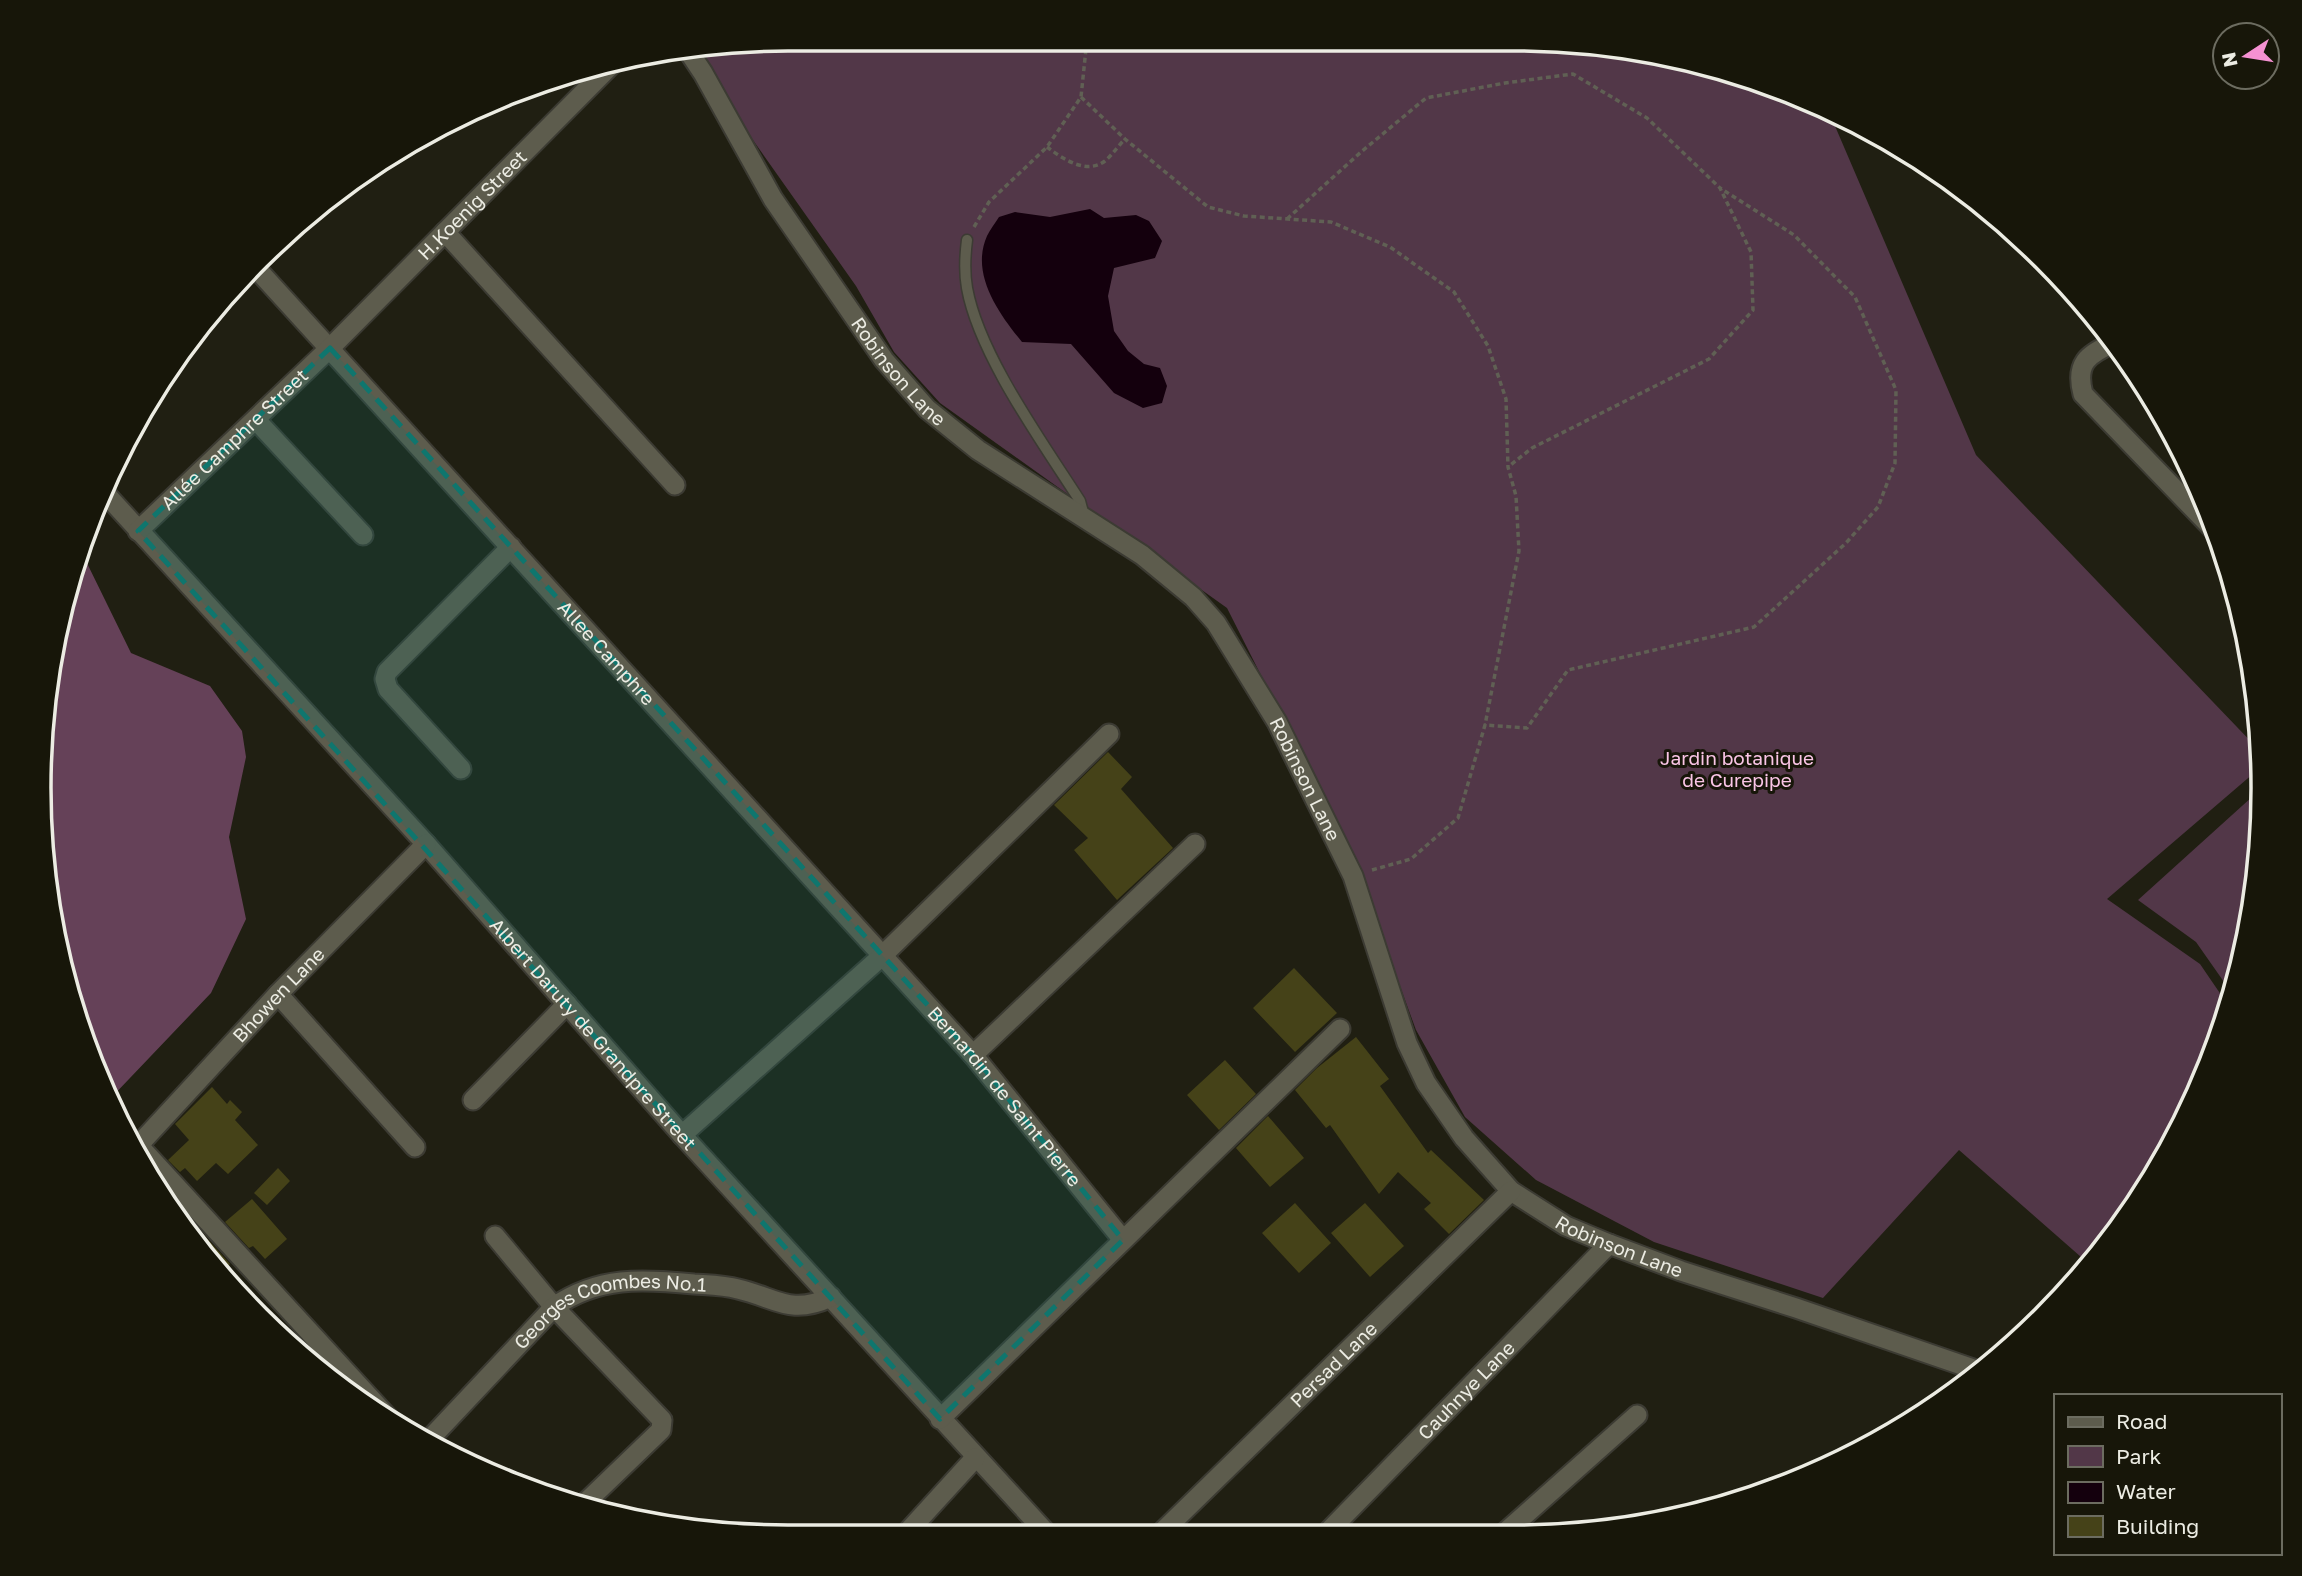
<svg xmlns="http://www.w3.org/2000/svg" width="2302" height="1576" font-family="'Golos Text',sans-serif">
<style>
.green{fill:#523748}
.forest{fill:#654158}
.water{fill:#14000d}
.building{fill:#454218}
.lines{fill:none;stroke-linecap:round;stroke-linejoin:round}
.lane-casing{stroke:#3c3b33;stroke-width:13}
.street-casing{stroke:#3c3b33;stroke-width:23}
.path{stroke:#606054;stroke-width:3.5;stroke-dasharray:5 3.5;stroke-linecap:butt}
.lane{stroke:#5d5c4d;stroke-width:10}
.street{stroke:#5d5c4d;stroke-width:19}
.marked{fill:#0f766e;fill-opacity:0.2;stroke:#0f766e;stroke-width:5;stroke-dasharray:14 9;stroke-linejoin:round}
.labels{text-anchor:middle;stroke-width:6;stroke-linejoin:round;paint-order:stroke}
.street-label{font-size:19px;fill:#ecece3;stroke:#171609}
.park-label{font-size:19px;fill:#fac5e6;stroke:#171609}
.rim{fill:none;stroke:#ecece3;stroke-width:3.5}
</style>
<rect width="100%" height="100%" fill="#201f12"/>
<!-- green -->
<path class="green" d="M788,39H1514L1660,53L1755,78L1829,112L1976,455L2260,751L2261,767L2107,899L2200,964L2228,1005L2206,1075L2137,1205L2089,1264L1959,1150L1823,1298L1654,1242L1536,1180L1465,1117L1416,1030L1352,855L1227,608L940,403L894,352L856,286L690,51Z
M2263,787L2249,935L2231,992L2196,942L2138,900Z"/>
<!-- forest -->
<path class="forest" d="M82,553L131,653L210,686L242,731L246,757L229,837L246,919L211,993L109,1100L53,934L39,788L45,691Z"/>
<!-- water -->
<path class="water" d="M1090,209L1104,218L1136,215L1149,221L1162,241L1155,258L1114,268L1108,296L1114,331L1128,351L1144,364L1160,368L1167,386L1162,403L1143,408L1114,393L1071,344L1022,342C999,314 970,274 987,236C990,230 995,223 999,217L1015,212L1050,217Z"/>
<!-- building -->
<path class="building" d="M1108,752L1132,777L1121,789L1173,848L1117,900L1074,850L1088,838L1054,805Z
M1294,968L1337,1013L1295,1052L1253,1008Z
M1356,1037L1389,1079L1380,1086L1428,1153L1431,1150L1484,1200L1449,1234L1424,1209L1431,1203L1398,1172L1379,1194L1330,1125L1326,1128L1295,1090L1317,1068Z
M1225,1060L1256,1094L1219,1130L1187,1095Z
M212,1087L227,1104L230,1100L242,1112L235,1120L258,1145L228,1174L216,1163L197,1181L185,1168L180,1172L168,1160L189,1140L175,1124Z
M1268,1116L1304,1158L1270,1187L1236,1148Z
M278,1168L290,1181L267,1205L254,1193Z
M252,1199L287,1239L265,1259L253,1246L249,1248L225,1222Z
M1295,1203L1331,1243L1299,1273L1262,1233Z
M1365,1203L1404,1246L1370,1277L1331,1233Z
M201,1232L230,1264L220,1272L193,1239Z"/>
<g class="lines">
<!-- lane casing -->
<g class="lane-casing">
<path id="lane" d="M967,240C965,256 964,271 967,288C979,355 1043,443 1080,501L1084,516"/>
</g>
<!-- street casing -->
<g class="street-casing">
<g id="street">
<path id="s1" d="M689,52L703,73L773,199L884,360L927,409L978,450L1142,555L1193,597L1216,623L1277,722L1353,876L1407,1043L1426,1083L1464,1138L1511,1191L1566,1226L1609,1244L1681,1271L1796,1308L1982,1372"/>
<path d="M445,232L675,485"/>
<path id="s2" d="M255,267L973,1055L1123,1240"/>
<path d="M2114,343C2087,354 2075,364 2083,394L2216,532"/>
<path d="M256,420L363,535"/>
<path id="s3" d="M102,490L426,844L682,1135L1050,1537"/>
<path id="s4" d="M138,531L330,348L615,61"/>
<path d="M461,769L388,689L385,679L387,672L511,547"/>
<path d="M278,994L415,1147"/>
<path d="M973,1055L1195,844"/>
<path d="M473,1100L567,1004"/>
<path d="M682,1135L882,956L1109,734"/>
<path d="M139,1146L393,1423"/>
<path id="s5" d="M134,1150L278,994L426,844"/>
<path d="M495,1236L554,1307L662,1420L661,1430L583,1505"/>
<path d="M940,1419L1340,1029"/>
<path id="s6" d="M428,1441L554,1307C598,1276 643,1279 694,1284C709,1285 724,1285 738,1289C777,1298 790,1316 831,1297"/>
<path d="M903,1537L975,1458"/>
<path id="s7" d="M1157,1537L1511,1191"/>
<path id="s8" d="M1323,1537L1609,1244"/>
<path d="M1500,1537L1637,1415"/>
</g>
</g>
<!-- path -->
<path class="path" d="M1081,97L1125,139L1208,207L1244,216L1331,222L1390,247L1454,292L1488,346L1506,399L1508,467L1516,496L1519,551L1485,725
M1047,147C1063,159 1086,175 1105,161C1112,155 1119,145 1125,139
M1287,219L1361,152L1426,98L1505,83L1573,74L1647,118L1720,188L1751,252L1753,310L1709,359L1532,448L1508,467
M974,227L989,202L1047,147L1081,97L1087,39
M1372,870L1411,859L1458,818L1485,725L1527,728L1568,670L1754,627L1846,543L1878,507L1895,463L1896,390L1855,297L1794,235L1720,188"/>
<!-- lane -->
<use href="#lane" class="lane"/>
<!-- street -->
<use href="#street" class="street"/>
</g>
<!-- marked area -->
<path class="marked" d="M330,348L973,1055L1123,1240L940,1419L138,531Z"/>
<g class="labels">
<!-- street labels -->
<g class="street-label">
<text dy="7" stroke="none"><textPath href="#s4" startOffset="467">H.Koenig Street</textPath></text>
<text dy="7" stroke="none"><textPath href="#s1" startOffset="383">Robinson Lane</textPath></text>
<text dy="7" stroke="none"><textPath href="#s4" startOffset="133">Allée Camphre Street</textPath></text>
<text dy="7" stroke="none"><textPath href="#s2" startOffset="522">Allee Camphre</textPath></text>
<text dy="7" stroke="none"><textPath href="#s1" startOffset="971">Robinson Lane</textPath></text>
<text dy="7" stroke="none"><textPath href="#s5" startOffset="212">Bhowen Lane</textPath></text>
<text dy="7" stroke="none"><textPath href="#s3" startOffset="733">Albert Daruty de Grandpre Street</textPath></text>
<text dy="7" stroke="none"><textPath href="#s2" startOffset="1118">Bernardin de Saint Pierre</textPath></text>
<text dy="7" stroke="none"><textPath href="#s1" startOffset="1559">Robinson Lane</textPath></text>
<text dy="7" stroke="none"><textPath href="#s6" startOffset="236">Georges Coombes No.1</textPath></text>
<text dy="7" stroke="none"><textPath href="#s7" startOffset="247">Persad Lane</textPath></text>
<text dy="7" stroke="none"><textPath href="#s8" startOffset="205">Cauhnye Lane</textPath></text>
</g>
<!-- park labels -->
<g class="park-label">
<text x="1737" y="765">Jardin botanique<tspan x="1737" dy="22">de Curepipe</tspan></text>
</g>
</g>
<!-- crop -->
<path d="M0 0H2302V1576H0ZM788 51H1514A737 737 0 0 1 2251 788V788A737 737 0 0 1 1514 1525H788A737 737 0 0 1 51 788V788A737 737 0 0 1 788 51Z" fill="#171609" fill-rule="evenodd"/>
<path class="rim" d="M788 51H1514A737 737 0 0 1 2251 788V788A737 737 0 0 1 1514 1525H788A737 737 0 0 1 51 788V788A737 737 0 0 1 788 51Z"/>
<!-- legend -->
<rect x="2054" y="1394" width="228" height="161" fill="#171609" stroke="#6c6c60" stroke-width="2"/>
<rect x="2068" y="1417" width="35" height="10" fill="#5d5c4d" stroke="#6c6c60" stroke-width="2"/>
<text x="2116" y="1429" font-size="21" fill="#ecece3">Road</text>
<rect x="2068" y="1446" width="35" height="21" fill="#523748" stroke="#6c6c60" stroke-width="2"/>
<text x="2116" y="1464" font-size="21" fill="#ecece3">Park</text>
<rect x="2068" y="1482" width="35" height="21" fill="#14000d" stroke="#6c6c60" stroke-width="2"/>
<text x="2116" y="1499" font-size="21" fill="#ecece3">Water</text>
<rect x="2068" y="1516" width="35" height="21" fill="#454218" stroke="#6c6c60" stroke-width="2"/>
<text x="2116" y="1534" font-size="21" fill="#ecece3">Building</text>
<!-- north arrow -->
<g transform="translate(2246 56) rotate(258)"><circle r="33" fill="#171609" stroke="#6c6c60" stroke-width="2"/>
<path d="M0-5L12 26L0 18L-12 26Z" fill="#f591d2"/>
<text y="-10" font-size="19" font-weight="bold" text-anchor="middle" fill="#ecece3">N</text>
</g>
</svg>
